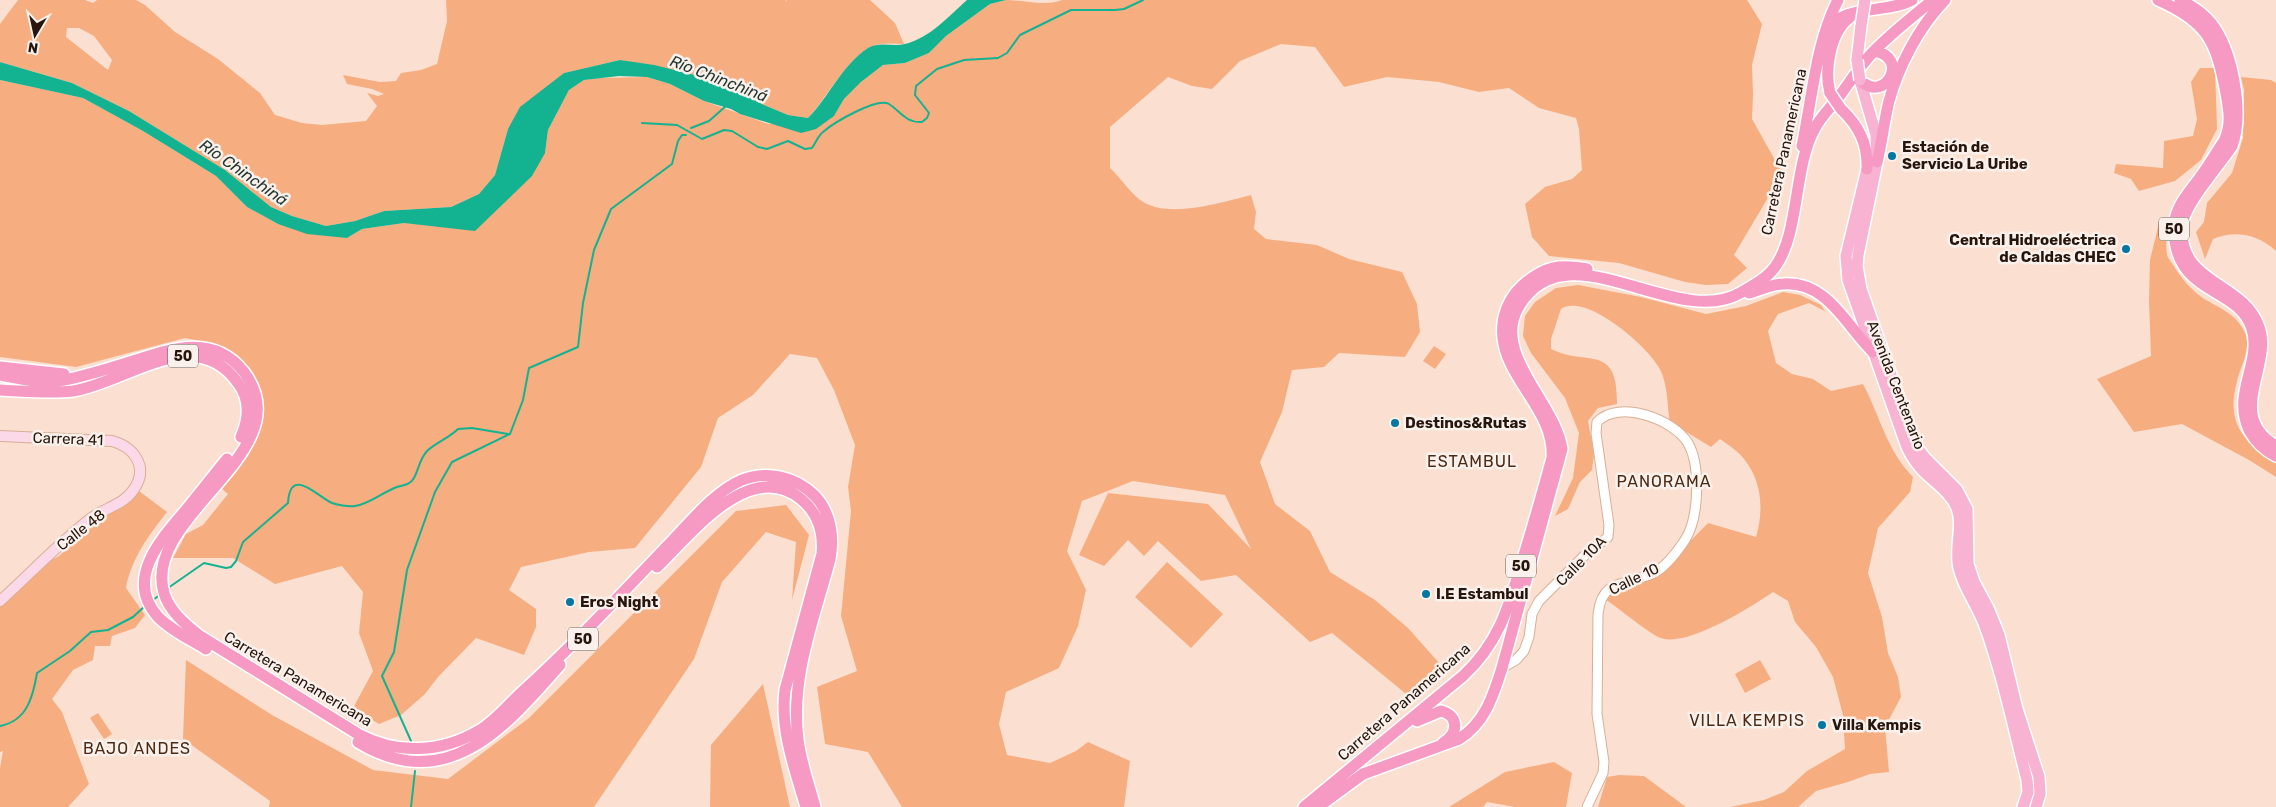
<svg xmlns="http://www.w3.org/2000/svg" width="2276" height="807" font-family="Rubik,sans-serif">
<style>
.green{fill:#f6ad80;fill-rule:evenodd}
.water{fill:#13b290}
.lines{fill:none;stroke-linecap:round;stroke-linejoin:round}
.stream{stroke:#13b290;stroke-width:2}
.tertiary-casing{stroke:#d8ae95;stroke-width:11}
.secondary-casing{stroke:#d8ae95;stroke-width:12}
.primary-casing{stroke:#fff;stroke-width:14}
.trunk-casing{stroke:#fff;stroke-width:14}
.tertiary{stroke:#fff;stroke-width:9}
.secondary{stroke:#fbd9e9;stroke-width:10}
.primary{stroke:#f8b3d3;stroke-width:11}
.trunk{stroke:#f69ac4;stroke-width:11}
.primary-bridge-casing{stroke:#fff;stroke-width:14;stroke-linecap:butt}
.trunk-bridge-casing{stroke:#fff;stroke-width:14;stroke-linecap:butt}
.primary-bridge{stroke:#f8b3d3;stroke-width:11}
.trunk-bridge{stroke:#f69ac4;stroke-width:11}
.poi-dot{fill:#0677a1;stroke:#faf1ec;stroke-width:2}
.labels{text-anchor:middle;stroke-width:5;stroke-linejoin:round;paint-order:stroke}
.shield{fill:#faf1ec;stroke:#665850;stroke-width:1}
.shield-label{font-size:14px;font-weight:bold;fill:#26160d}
.poi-label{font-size:15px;font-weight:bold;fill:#26160d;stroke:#faf1ec;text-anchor:start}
.street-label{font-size:15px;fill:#26160d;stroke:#faf1ec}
.water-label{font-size:16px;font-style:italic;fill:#1f362f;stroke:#faf1ec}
.neighbourhood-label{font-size:16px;letter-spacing:1px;fill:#4c2a14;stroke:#faf1ec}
</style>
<rect width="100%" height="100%" fill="#fbe0d1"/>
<!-- green -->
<path class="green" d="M18,0H85L93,3L97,0H136L145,5L175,32L218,59L260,93L275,115L302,123L322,125L366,121L377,106L367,93L378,96L384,94L372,89L347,84L343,75L380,82L396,81L401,73L421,70L437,64L447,21L446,0H786L785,2L787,0H870L895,23L904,44C893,44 880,42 870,47C848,58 825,100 808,118L788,115L764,105L733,89L695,75L620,60L564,73L508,129L495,175L479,194L451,207L384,211L355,221L326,226L292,216L271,207L225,170L129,111L72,83L0,62V24ZM79,28L94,36L112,60L108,70L66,37L67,28Z
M1006,0C1025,0 1043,7 1062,0H1747L1762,24L1752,65L1753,94L1752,119L1780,169L1766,201L1734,255L1747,268L1728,284L1706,285L1685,282L1619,263L1549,256L1532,237L1525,204L1545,187L1572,179L1582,170L1579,129L1576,118L1539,108L1509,88L1479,92L1439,82L1387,77L1344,87L1315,47L1281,44L1240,61L1212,89L1192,86L1168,77L1110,127V168C1121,178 1132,196 1145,203C1172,218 1223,202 1251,195L1256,212L1254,229L1266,239L1317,245L1349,259L1402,272L1417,304L1420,332L1405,357L1339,353L1324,367L1292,370L1282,412L1260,462L1275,504L1310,531L1330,572L1375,600L1408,628L1448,673L1422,687L1411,698L1332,633L1310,642L1236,575L1201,581L1158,541L1144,556L1128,540L1104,566L1079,555L1108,493L1208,504L1251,549L1225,495L1133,481L1082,501L1067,551L1086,590L1078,626L1059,668L1006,692L999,724L1007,755L1050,763L1076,751L1088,742L1130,761L1124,807H902L868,752L825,744L817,687L857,671L841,616L851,511L848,487L855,445L834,390L817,358L790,354L753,395L718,418L701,467L635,548L589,552L521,567L509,590L536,609V627L524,655L476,638L438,677L425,694L401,715L379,724L353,708L373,671L359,633L363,592L342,566L275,584L233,558H173L186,534L203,525L228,494L222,489L248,456L259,432L261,418L250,373L234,354L210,343L185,338L76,367L0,357V80L83,98L143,131L216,176L247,207L278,224L347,238L362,229L404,223L438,225L545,153L548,130L569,90L584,80L598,78L647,77L670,84L704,101L768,124L834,116L844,99L861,82L883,65L905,63L929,53L946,36L990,4Z
M2200,68H2215L2217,129L2201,160L2175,181L2139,191L2131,179L2114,173L2116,164L2163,168L2164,141L2193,136L2197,119L2191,82Z
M2241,77L2271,80L2276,83V251C2258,234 2234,230 2213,239L2205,259L2196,232L2204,222L2207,203L2232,173L2243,138L2244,90Z
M2168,217C2168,228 2165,244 2167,255C2168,259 2173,264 2175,268C2181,278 2191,289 2200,296C2217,308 2237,312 2246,335C2249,345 2245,359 2241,368C2225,415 2234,437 2276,462V477L2249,460L2182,424L2134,432L2097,379L2151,356L2149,301L2150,260L2160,219Z
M1578,285L1641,297L1706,314L1746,306L1783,292L1800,295L1821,305L1825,311L1809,303L1778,314L1768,331L1776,363L1792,374L1813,379L1831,391L1863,384C1880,416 1887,451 1913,477L1910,492L1878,528L1868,573L1882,617L1888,653L1898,677L1901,697L1885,727L1889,772L1870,774L1848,782L1816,791L1798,807H1730L1764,800L1784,792L1807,771L1845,749L1843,715L1833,677L1816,647L1795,622L1788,601L1773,592C1751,607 1684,650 1658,637C1642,628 1621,610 1605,599L1615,587L1672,560L1708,523L1756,537C1764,510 1762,481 1744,459C1738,451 1728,445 1720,439L1711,447L1670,422C1667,405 1668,381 1658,366C1646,345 1585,292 1561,309L1551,339V349C1587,367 1618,342 1617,404L1598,408L1588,421L1594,454L1592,470L1580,482L1568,509L1555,516L1573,478L1579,433L1565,398L1531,353L1523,336L1525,316L1535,302L1556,288Z
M1434,346L1446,354L1435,369L1423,361Z
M139,491L167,512C149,535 131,559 126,588L145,615L135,628L112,636L110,646H95L93,660L73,670L52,699L62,712L89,784L68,807H0V768L3,751L0,752V607L48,562L59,556L80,537L89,526L126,504Z
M786,505L809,535L792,600L796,542L766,532L722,582L694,659L594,807H269L270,801L183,739L186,660L272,715L373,770L448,779L529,718L736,511Z
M1167,562L1223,614L1191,648L1135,597Z
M1760,660L1771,679L1745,693L1735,674Z
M763,684L790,807H710L711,745Z
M98,713L112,734L104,739L90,718Z
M1554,762L1572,773L1566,807H1515L1487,802L1483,807H1449L1505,772Z
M1619,775L1644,776L1686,807H1598L1607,777Z"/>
<!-- water -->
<path class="water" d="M967,0H1006L990,4L946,36L929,53L905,63L883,65L861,82L844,99L834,116L816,129L801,133L740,114L731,109L704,101L670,84L647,77L619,76L584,80L569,90L548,130L545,153L532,176L475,231L404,223L362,229L347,238L307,234L278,224L247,207L216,176L143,131L83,98L0,80V62L72,83L129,111L225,170L271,207L292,216L326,226L355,221L384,211L451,207L479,194L495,175L508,129L520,107L564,73L620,60L654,65L695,75L733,89L764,105L788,115L808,118C829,97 842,65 868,48C879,41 893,47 905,44C930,38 949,16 967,0Z"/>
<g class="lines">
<!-- stream -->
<path class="stream" d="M642,123L677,125L702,139L724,130L732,131L758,147L767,149L788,141L805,149L812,148C816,142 818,136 823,132C833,123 877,97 889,104C901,112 906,123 922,122L927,118L929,113L915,95L916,86L937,69L964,60L998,58L1007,53L1020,35L1071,10H1115L1124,9L1143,0
M691,128L709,121L726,106
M168,588L204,563L226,568L231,567L236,561L243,542L288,503C290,465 318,497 332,503C339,505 348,507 355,506C369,504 383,492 397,487C404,485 410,485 414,478C419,469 419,460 427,451C437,442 449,438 458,429L472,428L508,434
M153,600L161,594
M0,726C27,721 33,697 37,673L70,651L91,632L108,630L133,617L145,606
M411,741L382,676L394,652L407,570L435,492L452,462L510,434L523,400L529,368L578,347L583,303L594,250L611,209L672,164L678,141L682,135H686
M411,807L415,771"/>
<!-- tertiary casing -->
<g class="tertiary-casing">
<path id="tertiary" d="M1502,668L1516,660L1524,651L1529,637L1532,614L1539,601L1585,555L1608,537L1609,525L1596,433L1597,422C1619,399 1673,419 1688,443C1701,466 1699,518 1685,540C1677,552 1667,566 1654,573C1627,586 1602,577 1598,614L1597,714L1604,762L1603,773L1587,807"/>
</g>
<!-- secondary casing -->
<g class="secondary-casing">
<path id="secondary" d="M0,436L112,441C134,447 149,467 134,489C124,505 104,508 90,519C58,544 30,574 0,601"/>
</g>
<!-- primary casing -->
<g class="primary-casing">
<path id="primary" d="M1857,60L1861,26
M1860,80L1876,135L1877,162L1858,255L1857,266L1861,289L1916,446L1925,458L1957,490L1967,509L1968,564L1974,582L1988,608L1999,635L2017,709L2039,777L2040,794L2036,807
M1869,161L1846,256L1848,280L1907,447C1910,453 1914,460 1919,466C1930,480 1950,490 1957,508C1964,526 1954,548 1959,568C1964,589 1978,606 1985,626C2003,676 2014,729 2027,780L2028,792L2023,807"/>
</g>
<!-- trunk casing -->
<g class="trunk-casing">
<path id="trunk" d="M2158,0C2208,22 2216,41 2226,93C2229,110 2232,125 2224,141C2216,153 2209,165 2201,176C2189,193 2174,207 2174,229C2175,297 2239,285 2252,329C2262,363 2232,393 2249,430C2255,441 2264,450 2276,456
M2180,0C2192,6 2203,13 2211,23C2233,51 2244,113 2232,146C2219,166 2183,205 2182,226C2178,285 2243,281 2259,327C2273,365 2224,416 2276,446
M1828,30C1842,4 1887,14 1912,0
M1860,80C1885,105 1911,57 1874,51
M1830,93C1824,70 1830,32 1850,17
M1841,109C1859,126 1868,144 1867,169
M1802,146C1812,99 1816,42 1838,0
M1877,162C1882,142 1884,121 1889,101C1899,65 1919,27 1945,0
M1749,293C1761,290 1771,284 1783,284C1828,281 1846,326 1873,352
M0,367L64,374
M0,375C20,379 43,384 64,380C87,376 110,368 133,361C171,349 213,333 244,372C304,452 141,515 164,593C169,611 186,625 200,636L358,734C397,755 442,753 480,730C495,721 509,704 522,692C575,644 624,591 674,539C693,519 716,491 742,480C767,470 796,477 815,496C831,513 834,537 830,559C814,619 790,677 798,740C801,763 809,785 815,807
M0,390C24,391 49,394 73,391C126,383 195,322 238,383C250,399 249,419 241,437
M657,567C691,534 750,457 801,499C818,513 824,533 822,554L785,690C780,730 795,769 806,807
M206,649C190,639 172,631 158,617C124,579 161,539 186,510C200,493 213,476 227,459
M1417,721L1441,711C1460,716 1458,734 1443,743
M358,742C446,796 505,728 560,665
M1304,807L1463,676C1501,641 1510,602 1524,555C1534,523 1543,491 1552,458C1556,405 1492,372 1504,317C1507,304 1513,294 1523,285C1545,266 1559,264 1587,269
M1318,807L1363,774L1459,739C1485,723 1493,696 1502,668L1562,449C1555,402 1490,353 1519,306C1568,225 1676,332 1742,292C1754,285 1767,278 1775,267C1800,233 1793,167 1815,128C1821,117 1830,108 1838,98C1850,82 1861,64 1875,50C1893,32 1913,16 1933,0"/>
</g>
<!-- tertiary -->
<use href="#tertiary" class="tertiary"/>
<!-- secondary -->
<use href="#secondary" class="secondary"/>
<!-- primary -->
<use href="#primary" class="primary"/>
<!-- trunk -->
<use href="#trunk" class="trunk"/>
<!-- primary-bridge casing -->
<g class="primary-bridge-casing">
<path id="primary-bridge" d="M1861,26L1865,0
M1857,60L1860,80"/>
</g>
<!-- trunk-bridge casing -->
<g class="trunk-bridge-casing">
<path id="trunk-bridge" d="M1830,93L1841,109"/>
</g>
<!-- primary-bridge -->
<use href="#primary-bridge" class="primary-bridge"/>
<!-- trunk-bridge -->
<use href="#trunk-bridge" class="trunk-bridge"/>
</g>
<!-- markers -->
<g class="poi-dot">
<circle cx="1892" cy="156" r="5"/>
<circle cx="2126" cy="249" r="5"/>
<circle cx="1395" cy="423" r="5"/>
<circle cx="1426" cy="594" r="5"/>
<circle cx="570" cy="602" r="5"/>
<circle cx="1822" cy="725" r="5"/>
</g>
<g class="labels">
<!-- shield labels -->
<g class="shield">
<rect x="2159" y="217.5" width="30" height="23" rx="4"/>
<rect x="168" y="344.5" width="30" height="23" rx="4"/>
<rect x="1506" y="554.5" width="30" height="23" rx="4"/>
<rect x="568" y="627.5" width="30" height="23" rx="4"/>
</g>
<g class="shield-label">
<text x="2174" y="234">50</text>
<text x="183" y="361">50</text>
<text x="1521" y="571">50</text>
<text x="583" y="644">50</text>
</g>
<!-- poi labels -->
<g class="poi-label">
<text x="1902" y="152">Estación de<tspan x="1902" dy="17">Servicio La Uribe</tspan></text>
<text x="2116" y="245" text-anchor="end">Central Hidroeléctrica<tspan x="2116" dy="17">de Caldas CHEC</tspan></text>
<text x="1405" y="428">Destinos&amp;Rutas</text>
<text x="1436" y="599">I.E Estambul</text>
<text x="580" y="607">Eros Night</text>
<text x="1832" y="730">Villa Kempis</text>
</g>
<!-- street labels -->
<g class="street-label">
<text transform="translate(1784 152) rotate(-78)" y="5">Carretera Panamericana</text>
<text transform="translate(1896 385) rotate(69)" y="5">Avenida Centenario</text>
<text transform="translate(68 439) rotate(2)" y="5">Carrera 41</text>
<text transform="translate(81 530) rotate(-38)" y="5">Calle 48</text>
<text transform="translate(1581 561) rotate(-45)" y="5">Calle 10A</text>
<text transform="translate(1634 579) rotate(-26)" y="5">Calle 10</text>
<text transform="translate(298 679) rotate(31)" y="5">Carretera Panamericana</text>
<text transform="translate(1404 702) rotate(-41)" y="5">Carretera Panamericana</text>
</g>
<!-- water labels -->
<g class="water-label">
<text transform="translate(719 78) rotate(21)" y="6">Río Chinchiná</text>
<text transform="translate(244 172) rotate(35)" y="6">Río Chinchiná</text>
</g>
<!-- neighbourhood labels -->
<g class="neighbourhood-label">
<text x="1472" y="467">ESTAMBUL</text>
<text x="1664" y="487">PANORAMA</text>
<text x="1747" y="726">VILLA KEMPIS</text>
<text x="137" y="754">BAJO ANDES</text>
</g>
</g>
<!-- north arrow -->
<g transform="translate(35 35) rotate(189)" stroke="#faf1ec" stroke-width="4" paint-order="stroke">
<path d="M0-4L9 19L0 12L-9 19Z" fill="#26160d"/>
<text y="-8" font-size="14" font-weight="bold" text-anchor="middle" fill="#26160d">N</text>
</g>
</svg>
